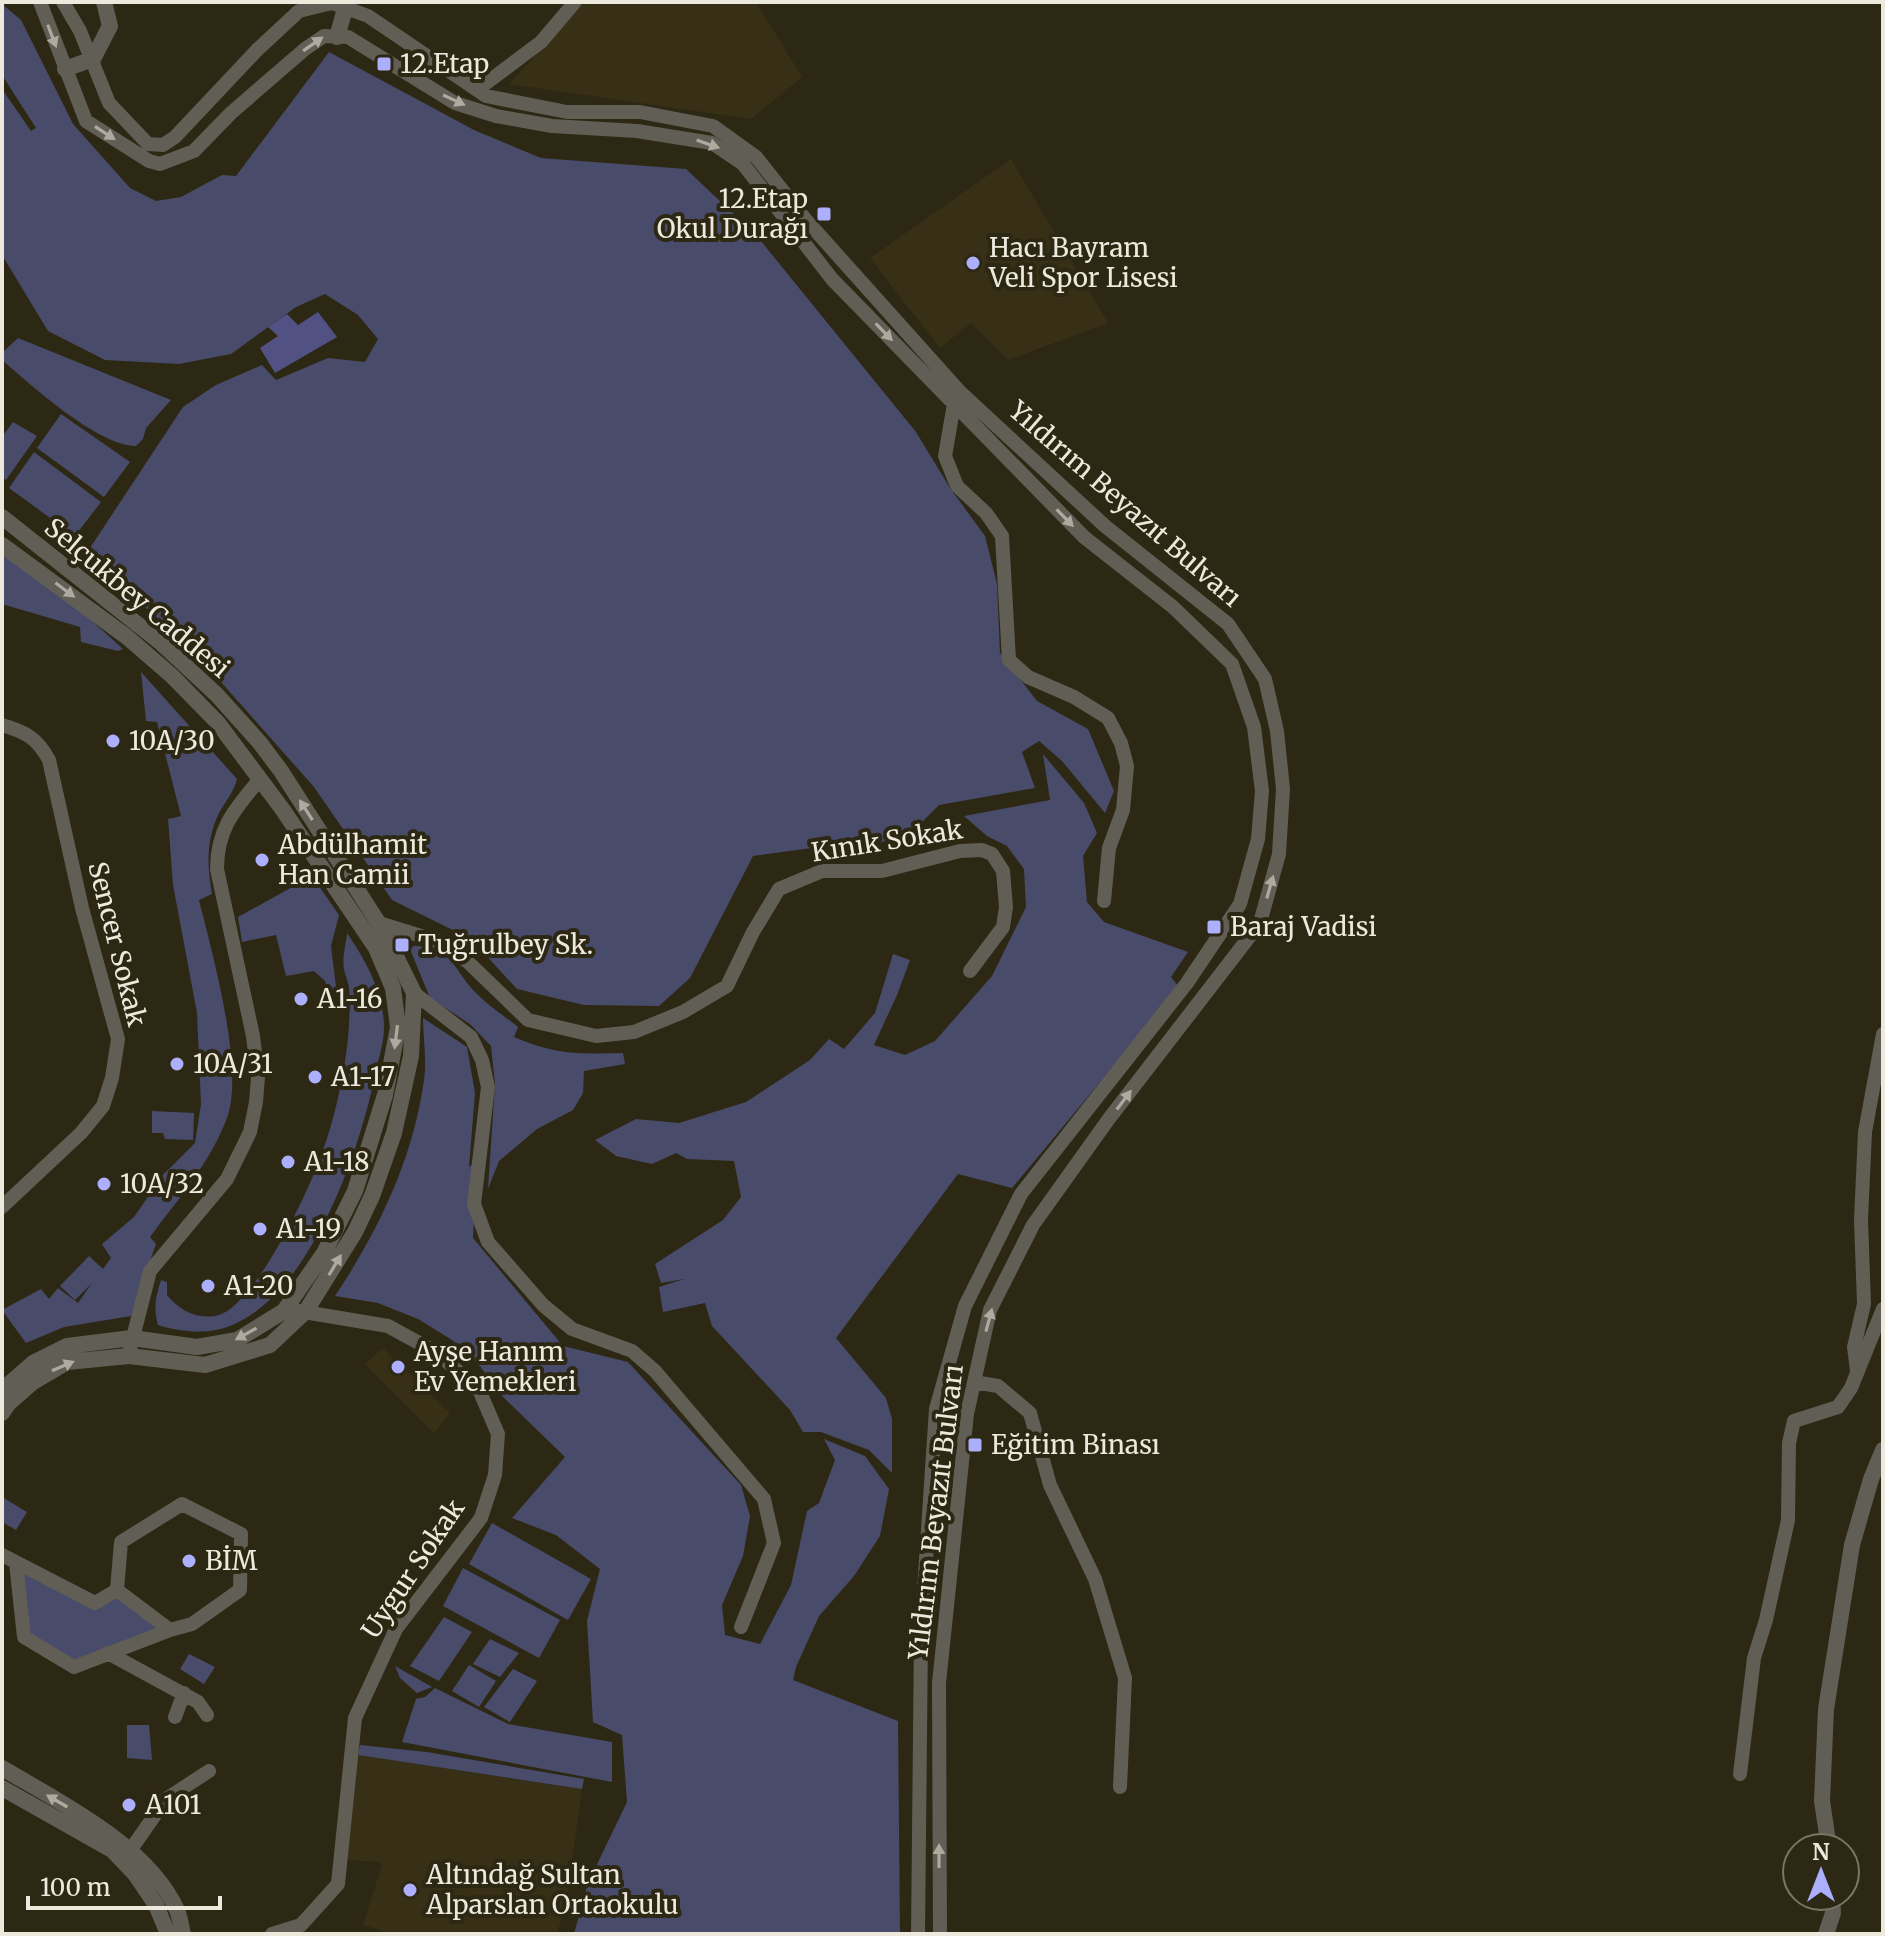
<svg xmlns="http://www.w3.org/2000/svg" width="1885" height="1936" font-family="Merriweather,serif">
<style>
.built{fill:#383016}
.green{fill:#494b6a}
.water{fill:#515283}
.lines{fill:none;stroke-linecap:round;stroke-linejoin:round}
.minor{stroke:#615e55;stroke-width:14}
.tertiary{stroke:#615e55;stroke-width:16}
.oneway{fill:#aeaaa0}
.poi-dot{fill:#acaffb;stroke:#2d2814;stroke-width:3}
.labels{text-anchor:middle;stroke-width:8;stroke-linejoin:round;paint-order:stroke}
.poi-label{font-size:26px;fill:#ede9dd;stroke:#2d2814;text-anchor:start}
.street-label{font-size:26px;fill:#ede9dd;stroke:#2d2814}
</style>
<rect width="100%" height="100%" fill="#2d2814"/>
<!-- built -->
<path class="built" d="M585,2H756L802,77L751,119L509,84Z
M1011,159L1108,323L1008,360L971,323L940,348L870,258Z
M383,1348L450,1413L434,1433L365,1364Z
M358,1755L582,1789L567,1899L557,1934H394L363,1925L382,1865L380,1862L346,1860Z"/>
<!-- green -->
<path class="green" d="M2,4L21,20L73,124L130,188L156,201L181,197L222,175L236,176L329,52L474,130L541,158L686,169L756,235L916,432L950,488L985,536L997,584L1000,653L1037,701L1088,729L1114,791L1105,813L1062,761L1039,741L1022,752L1035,788L939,805L904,840L834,845L753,856L690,978L659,1006L584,1005L517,989L471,939L392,900L314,787L182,638L84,557L183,407L216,385L262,365L276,380L328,358L365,362L378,339L358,315L325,294L296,307L231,354L179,364L105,360L48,331L2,255V89L31,131L36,128L2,75Z
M18,338L171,400L146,428L143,439L136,446C98,446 31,385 2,360L4,351Z
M61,414L130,462L104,497L37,448Z
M13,422L37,436L6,480L2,477V437Z
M34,452L101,502L75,536L9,488Z
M2,552L91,620L123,649L118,651L81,642L80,627L2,604Z
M141,672L237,779C233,794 226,800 219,813C206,840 207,865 212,894L199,900C212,952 245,1069 227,1118C210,1163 178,1199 150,1237L156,1244L131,1316L64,1327L26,1343L2,1310L41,1289L49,1299L58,1288L78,1303L92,1283L75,1300L60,1286L89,1256L103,1269L111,1258L102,1244L134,1217L163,1175L195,1143L201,1104L197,1013L173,885L168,819L181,816L157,722L146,721Z
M1043,754L1084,803L1097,833L1083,856L1087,902L1104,922L1188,952L1171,977L1179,987L1012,1188L958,1174L836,1338L886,1398L892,1419V1473L869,1450L821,1432H803L790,1410L712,1326L705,1303L663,1312L659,1287L684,1279L661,1283L655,1264L723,1220L741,1197L734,1161L687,1159L676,1153L652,1164L616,1156L595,1140L636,1119L679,1123L746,1102L810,1060L829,1039L844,1049L875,1013L893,954L910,960L897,995L874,1045L905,1055L935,1041L992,976L1026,907L1024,869L1007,846L987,836L964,816L1050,800Z
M312,876L339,915L331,946L337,995L330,996L325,981L314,971L286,976L276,935L242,942L238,917Z
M347,933C366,961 384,993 384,1028C384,1042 379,1057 376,1070C361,1149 311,1294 230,1326C208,1335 180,1332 158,1325C153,1308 156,1296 161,1280L167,1282V1295C178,1309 195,1319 215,1316C253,1311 309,1190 321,1156C331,1129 338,1101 343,1073C348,1046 351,1015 349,987C348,981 345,975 344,969C342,958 346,944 347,933Z
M414,946C450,946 453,967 473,990C486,1004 503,1015 518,1027L514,1037C557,1055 577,1054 623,1053L625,1064L584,1071L583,1093L573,1110L537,1129L499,1161L488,1189L495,1084L491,1046L470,1024L430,998L410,949Z
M423,1018L467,1047L475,1093L469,1167L477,1161L473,1238L563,1346L628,1362L741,1485L750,1516L743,1556L722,1605L725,1635L760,1644L791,1585L807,1511L819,1503L835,1460L824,1439L865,1456L889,1489L880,1536L854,1576L819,1616L796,1667L793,1680L898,1721L900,1934H574L588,1883L627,1802L622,1735L593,1722L587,1621L600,1569L556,1535L512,1518L565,1457L499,1393L480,1366L452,1340L418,1319L378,1303L335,1296C379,1230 413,1159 424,1080C427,1060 423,1038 423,1018Z
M152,1111L194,1113L193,1140L165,1139L163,1133H152Z
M2,1497L27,1512L16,1530L2,1522Z
M492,1523L591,1579L568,1620L469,1564Z
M16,1563L95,1603L117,1590L170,1630L74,1667L24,1637Z
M463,1568L560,1620L539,1658L443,1606Z
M444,1617L472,1632L439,1681L410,1666Z
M490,1639L519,1653L500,1677L473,1664Z
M189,1654L215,1667L204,1684L180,1669Z
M469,1665L496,1681L479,1707L452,1691Z
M395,1666L432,1687L417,1693L400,1678Z
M513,1669L537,1681L510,1722L484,1707Z
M435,1688L508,1724L612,1742V1782L402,1742L416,1699L425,1697Z
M127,1725H149L152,1760L127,1758Z
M360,1745L427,1752L584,1779L582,1789L358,1755Z"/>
<!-- water -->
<path class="water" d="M318,312L337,337L275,373L260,348L278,336L268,327L287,314L298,325Z"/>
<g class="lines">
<!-- minor -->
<path class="minor" d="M40,2L86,121L149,161L160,164L194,151L231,113L305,49L324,36L348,37L455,103L496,116L552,126L637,131L712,143L743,164L832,279L1084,537L1173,607L1232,664L1254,727L1262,791L1258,839L1240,904L1187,983L1021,1194L965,1306L936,1409L921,1635L918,1934
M63,2L80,31L109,103L148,144L163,145L175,137L257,50L299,11L332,3L368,16L486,96L567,112H640L713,126L756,157L806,220L960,392L1105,526L1228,624L1265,679L1277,731L1283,789L1279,854L1260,923L1108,1120L1033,1225L990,1310L967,1414L939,1683L940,1934
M477,90L541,42L575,2
M954,404L945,456L957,486L986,513L1002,536L1009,660L1028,677L1074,697L1108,718L1121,743L1127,766L1123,810L1109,848L1104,901
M2,725C26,732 37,738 49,760L82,908L118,1039L112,1078L103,1106L81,1133L2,1207
M379,923L437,941L468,962L528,1020L596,1036L634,1032L683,1012L727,986L753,932L779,889L822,871H882L960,851L982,850L992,854L1003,871L1006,907L1003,927L970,971
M414,993L471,1037L482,1060L488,1087L474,1204L488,1242L543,1305L572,1329L632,1351L655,1371L764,1499L774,1543L741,1627
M130,1349L150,1271L227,1179L250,1132L256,1102L258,1077L253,1036L217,869C217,828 235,809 260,779
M1857,1371L1854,1347L1864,1304L1861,1220L1865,1132L1883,1034
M974,1382L998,1386L1030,1413L1050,1485L1095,1579L1125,1678L1120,1787
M182,1504L241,1534L240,1590L192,1624L170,1630L117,1590L121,1542Z
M2,1555L95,1603L117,1590
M16,1563L24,1637L74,1667L170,1630
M108,1653L198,1702L207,1715
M175,1717L184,1693
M1740,1774L1754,1658L1766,1620L1788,1520L1789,1443L1794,1421L1838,1407L1851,1388L1883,1309
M125,1858L166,1799L209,1771
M272,1934L301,1925L338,1884L355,1718L396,1629L481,1518L495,1475L498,1434L480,1392L439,1354L388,1326L298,1311"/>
<!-- tertiary -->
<path class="tertiary" d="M337,37L347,2
M65,69L93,59L110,26L104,2
M2,517L160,642L217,695L260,743L281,771L383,930L414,993L411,1056L394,1133L372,1196L355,1232L306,1311L270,1345L205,1365L129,1356L67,1362L33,1382L8,1404L2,1413
M2,545L127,637L172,676L218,723L283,810L376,948L393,988L398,1027L385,1095L355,1191L324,1253L284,1311L237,1340L197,1347L132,1338L67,1346L33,1363L2,1390
M2,1768C61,1803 147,1845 177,1910C180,1917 181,1926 183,1934
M2,1788L112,1850L135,1874L156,1905L168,1934
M1829,1848L1822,1801L1826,1709L1852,1545L1871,1479L1883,1450
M1826,1934L1833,1913L1832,1896"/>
</g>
<!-- one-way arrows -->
<defs><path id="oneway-solid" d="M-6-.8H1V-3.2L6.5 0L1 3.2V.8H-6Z" transform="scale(2)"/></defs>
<g class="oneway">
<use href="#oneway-solid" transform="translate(52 36) rotate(69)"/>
<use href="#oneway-solid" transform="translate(313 44) rotate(-35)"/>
<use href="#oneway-solid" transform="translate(454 100) rotate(25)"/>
<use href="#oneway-solid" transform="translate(105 133) rotate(33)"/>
<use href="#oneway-solid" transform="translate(708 144) rotate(19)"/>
<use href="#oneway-solid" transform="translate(884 332) rotate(46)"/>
<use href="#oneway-solid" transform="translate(1065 518) rotate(46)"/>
<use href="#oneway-solid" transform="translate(65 590) rotate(37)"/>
<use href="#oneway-solid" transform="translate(306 810) rotate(-123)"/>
<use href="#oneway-solid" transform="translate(1270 887) rotate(-74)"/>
<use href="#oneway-solid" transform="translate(396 1037) rotate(97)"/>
<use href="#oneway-solid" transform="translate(1124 1100) rotate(-53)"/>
<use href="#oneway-solid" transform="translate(335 1265) rotate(-59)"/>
<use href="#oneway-solid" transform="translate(989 1320) rotate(-75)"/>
<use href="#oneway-solid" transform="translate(246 1334) rotate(151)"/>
<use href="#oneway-solid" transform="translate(63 1366) rotate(-23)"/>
<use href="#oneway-solid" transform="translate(57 1801) rotate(-150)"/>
<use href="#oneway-solid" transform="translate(939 1856) rotate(-90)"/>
</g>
<!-- markers -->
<g class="poi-dot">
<rect x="376" y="56" width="16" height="16" rx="4"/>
<rect x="816" y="206" width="16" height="16" rx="4"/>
<circle cx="973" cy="263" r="8"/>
<circle cx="113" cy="741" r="8"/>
<circle cx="262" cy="860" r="8"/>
<rect x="1206" y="919" width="16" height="16" rx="4"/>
<rect x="394" y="937" width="16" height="16" rx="4"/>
<circle cx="301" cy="999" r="8"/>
<circle cx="177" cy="1064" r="8"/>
<circle cx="315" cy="1077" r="8"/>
<circle cx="288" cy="1162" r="8"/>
<circle cx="104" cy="1184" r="8"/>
<circle cx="260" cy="1229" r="8"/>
<circle cx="208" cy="1286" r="8"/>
<circle cx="398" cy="1367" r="8"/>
<rect x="967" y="1437" width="16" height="16" rx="4"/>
<circle cx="189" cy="1561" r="8"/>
<circle cx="129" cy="1805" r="8"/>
<circle cx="410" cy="1890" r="8"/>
</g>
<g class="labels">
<!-- poi labels -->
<g class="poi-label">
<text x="400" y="73">12.Etap</text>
<text x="808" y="208" text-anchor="end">12.Etap<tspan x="808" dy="30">Okul Durağı</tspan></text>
<text x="989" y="257">Hacı Bayram<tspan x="989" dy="30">Veli Spor Lisesi</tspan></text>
<text x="129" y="750">10A/30</text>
<text x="278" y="854">Abdülhamit<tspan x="278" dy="30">Han Camii</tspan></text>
<text x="1230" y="936">Baraj Vadisi</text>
<text x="418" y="954">Tuğrulbey Sk.</text>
<text x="317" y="1008">A1-16</text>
<text x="193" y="1073">10A/31</text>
<text x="331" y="1086">A1-17</text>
<text x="304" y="1171">A1-18</text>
<text x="120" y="1193">10A/32</text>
<text x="276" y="1238">A1-19</text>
<text x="224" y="1295">A1-20</text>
<text x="414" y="1361">Ayşe Hanım<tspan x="414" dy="30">Ev Yemekleri</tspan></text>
<text x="991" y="1454">Eğitim Binası</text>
<text x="205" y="1570">BİM</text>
<text x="145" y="1814">A101</text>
<text x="426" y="1884">Altındağ Sultan<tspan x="426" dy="30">Alparslan Ortaokulu</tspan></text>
</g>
<!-- street labels -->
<g class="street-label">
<text transform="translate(1125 504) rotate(41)" y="9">Yıldırım Beyazıt Bulvarı</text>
<text transform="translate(137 598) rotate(40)" y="9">Selçukbey Caddesi</text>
<text transform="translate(887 841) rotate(-9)" y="9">Kınık Sokak</text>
<text transform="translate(117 944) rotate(76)" y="9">Sencer Sokak</text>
<text transform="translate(936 1512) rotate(-83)" y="9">Yıldırım Beyazıt Bulvarı</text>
<text transform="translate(413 1569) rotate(-56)" y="9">Uygur Sokak</text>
</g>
</g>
<!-- border -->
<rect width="1885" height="1936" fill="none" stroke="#ede9dd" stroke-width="8"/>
<!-- north arrow -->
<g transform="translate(1821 1872)"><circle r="38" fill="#2d2814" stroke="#7a7564" stroke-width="2"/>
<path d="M0-6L14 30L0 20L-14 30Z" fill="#acaffb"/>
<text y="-12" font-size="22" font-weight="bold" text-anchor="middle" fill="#ede9dd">N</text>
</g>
<!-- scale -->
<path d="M28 1896v12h192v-12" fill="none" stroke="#ede9dd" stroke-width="4"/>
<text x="40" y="1896" font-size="24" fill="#ede9dd" stroke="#2d2814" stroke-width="6" paint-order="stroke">100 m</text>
</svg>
